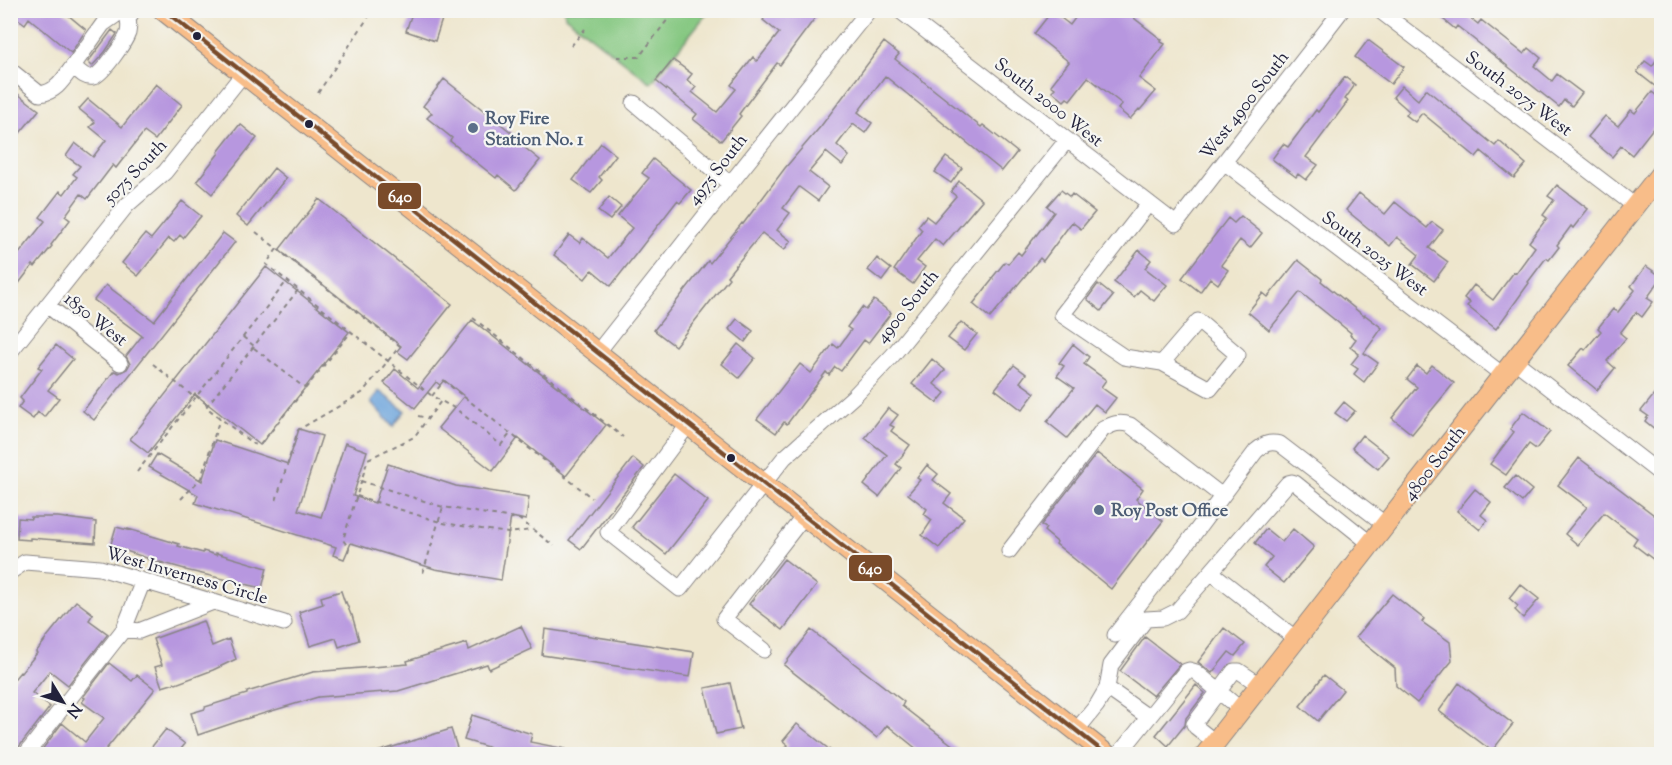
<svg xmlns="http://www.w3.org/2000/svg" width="1672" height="765" font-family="'Sorts Mill Goudy',serif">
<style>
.green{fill:#84c780;stroke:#53745e;stroke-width:1.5}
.water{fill:#6da4db;stroke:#48638b;stroke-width:1.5}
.building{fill:#b797df}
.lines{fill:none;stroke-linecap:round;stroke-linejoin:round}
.minor-casing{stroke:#888484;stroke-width:17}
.major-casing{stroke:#888484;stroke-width:22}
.path{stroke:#888484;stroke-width:2;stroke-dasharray:4.5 4.5;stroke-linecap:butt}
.minor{stroke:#fff;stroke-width:15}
.major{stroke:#f8bd89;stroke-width:20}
.bus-1-casing{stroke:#f6f6f2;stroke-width:9}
.bus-1{stroke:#7a4b2a;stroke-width:4.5}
.bus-dot{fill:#22223b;stroke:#f6f6f2;stroke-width:2}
.service-dot{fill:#5c6f8a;stroke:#f6f6f2;stroke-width:2}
.labels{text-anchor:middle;stroke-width:4.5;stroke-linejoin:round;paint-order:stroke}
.street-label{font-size:18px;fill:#22223b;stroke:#f6f6f2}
.service-label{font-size:18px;font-weight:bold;fill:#4e5e75;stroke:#f6f6f2;text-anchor:start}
.line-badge{stroke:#f6f6f2;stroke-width:2}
.badge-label{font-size:16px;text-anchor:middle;font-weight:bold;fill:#fff}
</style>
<rect width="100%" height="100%" fill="#f6f6f2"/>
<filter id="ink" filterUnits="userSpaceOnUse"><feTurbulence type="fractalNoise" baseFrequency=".0167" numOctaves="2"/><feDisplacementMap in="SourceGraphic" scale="12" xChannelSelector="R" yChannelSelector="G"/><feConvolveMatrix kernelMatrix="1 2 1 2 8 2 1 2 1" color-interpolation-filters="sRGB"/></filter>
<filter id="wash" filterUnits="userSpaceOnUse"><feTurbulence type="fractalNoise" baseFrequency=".008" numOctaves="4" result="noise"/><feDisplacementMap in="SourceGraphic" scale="24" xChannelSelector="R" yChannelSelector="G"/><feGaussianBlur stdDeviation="1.35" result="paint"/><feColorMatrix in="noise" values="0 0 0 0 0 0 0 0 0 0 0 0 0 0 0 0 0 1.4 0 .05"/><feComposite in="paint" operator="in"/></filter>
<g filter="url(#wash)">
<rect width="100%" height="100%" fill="#eee6cd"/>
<!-- green -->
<path class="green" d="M564,11V10L709,11L651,83L565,16Z"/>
<!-- water -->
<path class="water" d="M379,391L405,411L393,427L371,402Z"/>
<g id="blocks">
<!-- building -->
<path class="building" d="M10,10H62L86,30L71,53L29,18L25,24L10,13Z
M413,10H445L435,41L406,31Z
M770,10H821L780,65L777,63L739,114L741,116L721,141L693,119L697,114L656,81L673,60L692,74L687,80L696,87L692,92L717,112L736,89L731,85L753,57L757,61L779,33L763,20Z
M1081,10H1140L1134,18L1162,40L1161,42L1165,44L1139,78L1156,91L1140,110L1139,109L1130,119L1118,109L1122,104L1088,77L1070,100L1067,98L1064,101L1052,91L1055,88L1051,85L1069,62L1034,34L1052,11L1070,25Z
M1432,10H1460L1478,24L1481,20L1524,54L1529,48L1541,58L1534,66L1552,81L1557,74L1582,93L1572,106L1564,100L1559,107L1457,26L1455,29Z
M112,30L117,34L105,52L92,66L88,62Z
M1368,40L1404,67L1391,84L1355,57Z
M884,42L899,54L895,59L981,127L983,125L1017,152L1002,171L885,76L858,112L872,123L865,133L853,124L837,145L849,156L842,165L826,152L809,172L828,187L818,201L799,187L783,208L790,213L777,230L791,241L784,250L762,233L727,276L729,278L675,346L654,330L708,261L710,263L742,223L743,224L785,168L821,126Z
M1662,53V79L1656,87L1637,72L1645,61L1652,66Z
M1345,77L1355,85L1345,99L1348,101L1306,157L1318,165L1306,180L1298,174L1296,177L1272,159L1283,144L1288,147L1316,110L1318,112Z
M444,79L526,144L524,147L540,160L516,190L498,175L496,178L450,141L452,138L427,118L432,113L423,106Z
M156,84L182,105L155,140L144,132L116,168L113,165L87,199L81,194L65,216L70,220L51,245L52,246L35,267L33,265L10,295V265L45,221L40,217L60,191L64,194L77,177L73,174L80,166L66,156L75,143L93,157L106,140L90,127L95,122L79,109L88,99L122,127Z
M1402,86L1418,100L1426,89L1495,146L1499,141L1526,164L1514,178L1481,151L1476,157L1422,113L1415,122L1406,115L1409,111L1393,97Z
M10,88L39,110L10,145Z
M1652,92L1662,100V117L1632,155L1621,146L1612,157L1588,137L1605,116L1618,126L1631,110L1635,113Z
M240,124L257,138L212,194L197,181L219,153L218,152Z
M601,143L616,155L599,177L602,180L591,193L573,180Z
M946,157L962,168L951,183L935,172Z
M653,159L691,190L680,203L677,201L611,286L592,270L585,279L554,255L569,235L580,243L583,238L608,258L632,228L618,216L649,178L642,173Z
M274,168L286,178L248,226L236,216Z
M959,181L982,200L943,246L935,239L917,261L925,267L913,284L894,270L922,230L918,226L926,216L934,222L956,196L951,192Z
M1557,185L1588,209L1573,228L1571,226L1557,245L1559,247L1549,260L1546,258L1528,282L1529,283L1496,329L1467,306L1470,303L1464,298L1474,285L1493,300L1514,272L1516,273L1535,247L1529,242L1547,218L1543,215L1554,200L1548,196Z
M1061,190L1070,197L1072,194L1095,212L1081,229L1072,222L1043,261L1040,258L990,318L973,304L993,279L992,278L1005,262L1008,264L1018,252L1021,255L1054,212L1047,206Z
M1359,193L1385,214L1395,202L1427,228L1432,222L1443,230L1429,248L1448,262L1434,281L1412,264L1419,255L1397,237L1390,246L1346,210Z
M609,197L621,207L610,220L598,211Z
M319,199L452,304L408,359L397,351L401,346L279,250Z
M182,201L201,216L183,238L180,235L174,242L169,238L138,276L122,263L145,234L151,239Z
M1241,216L1262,233L1250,248L1240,240L1221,265L1228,270L1218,284L1210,278L1200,292L1182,278L1228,218L1234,223Z
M223,233L235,242L94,420L83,411L114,371L119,373L127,369L130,364L126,356L142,336L94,300L106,285L154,321Z
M1139,250L1151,260L1145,268L1167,285L1154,301L1140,290L1134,297L1114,282Z
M877,258L891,269L882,281L868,270Z
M1298,260L1322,279L1321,281L1364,316L1365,315L1382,328L1364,353L1378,363L1364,382L1354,374L1358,369L1351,364L1359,354L1350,347L1356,339L1350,335L1351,333L1300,292L1269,330L1248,312L1263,293L1268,297Z
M1646,266L1662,277L1647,298L1653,302L1642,317L1636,312L1620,333L1626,338L1607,361L1615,368L1597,390L1568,366L1583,348L1585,350L1601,331L1598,328L1613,309L1618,312L1635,290L1631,286Z
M266,267L349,332L260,445L195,394L148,453L130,439Z
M1098,284L1113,296L1101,311L1087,299Z
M874,300L891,313L868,343L864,340L841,371L835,367L829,375L826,372L787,424L784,422L776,433L757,419L800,364L811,373L833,344L838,348L851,330L847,327L862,307L866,310Z
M737,319L753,331L745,342L729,329Z
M472,320L606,425L566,476L518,438L493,471L438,428L464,396L444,380L440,385L436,382L415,408L384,383L395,369L418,388Z
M961,322L977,334L964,350L948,338Z
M738,344L755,358L739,378L722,364Z
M1073,344L1089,357L1084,364L1106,380L1101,387L1116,398L1105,412L1095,404L1067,438L1047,422L1074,388L1057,376L1064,366L1059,363Z
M56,345L73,359L48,390L59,398L44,417L38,412L33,419L18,408L23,401L20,398L42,369L38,367Z
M932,359L945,370L934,384L945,393L937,403L912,384Z
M1014,365L1026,374L1020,382L1035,393L1022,410L995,389Z
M1432,365L1454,383L1412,434L1392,418L1417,387L1407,379L1417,366L1426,373Z
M1662,385V435L1645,421L1648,416L1641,411Z
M1344,402L1355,411L1346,421L1335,413Z
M888,408L898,415L890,425L894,427L891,431L910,445L896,464L901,468L879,497L864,485L887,455L865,438Z
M1523,412L1550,432L1536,449L1529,444L1506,475L1490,464L1514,432L1510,429Z
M299,429L322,436L298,510L321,517L345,443L367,451L353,496L375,503L388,464L456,486L529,497L526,520L511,517L501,580L435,569L351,543L344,559L333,555L336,547L195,503L198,495L149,467L157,454L202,481L215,440L288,464Z
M1362,435L1389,456L1378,469L1352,448Z
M1097,453L1143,489L1136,499L1163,521L1111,589L1056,544L1057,542L1044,531L1046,528L1041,525Z
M633,458L644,467L581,549L569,540Z
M1579,458L1662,521V566L1633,544L1637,538L1604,513L1578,545L1565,534L1587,507L1558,485Z
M927,465L938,474L933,480L951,494L944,503L964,518L939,548L922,535L932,520L924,514L927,509L908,494L920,480L917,478Z
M674,474L708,501L666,554L632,527Z
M1515,476L1532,490L1522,502L1505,488Z
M1475,489L1491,502L1481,515L1487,520L1480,530L1457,511Z
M31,517H58L96,522L95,543L30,538V540L17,539L18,518L31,519Z
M116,527L128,530V529L179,544L178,546L203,553V551L216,555V553L267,568L262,588L185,570V569L160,562V563L147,559V558L123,550L122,551L110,547Z
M1266,529L1282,542L1293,529L1314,547L1284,583L1264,567L1272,557L1255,543Z
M784,559L817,585L783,630L749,604Z
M1520,584L1539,599L1523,618L1515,610L1518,606L1509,598Z
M341,591L345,603L346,602L351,615H352L359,640L339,647L336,638L310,646L299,612L323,604L321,597Z
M1392,594L1424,619L1422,622L1450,642L1452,661L1417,703L1396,686L1395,668L1356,637Z
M76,601L93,614L89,620L108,634L68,685L50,671L32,693L50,707L18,748L16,754L10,750V684L20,672L21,673L37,653L36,652L44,642H43Z
M203,621L212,646L229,639L236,659L213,670L176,684L175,683L162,687L155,667L162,665L153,639Z
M521,626L532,649L489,669L487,664L398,691L318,697L242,720L198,735L191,713L205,709V707L247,694V692L313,672L408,664L407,661L467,643L469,650Z
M1224,628L1245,644L1235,656L1229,652L1212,673L1198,662Z
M545,629L694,652L690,677L542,655Z
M811,630L904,702L902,706L964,754H923L887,725L877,738L784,665Z
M1145,637L1180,664L1153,696L1120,671Z
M109,663L132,681L137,675L155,689L102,754H45L41,751L62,723L85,742L104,718L82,702L85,698L83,697Z
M1324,675L1343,690L1318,721L1300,706Z
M730,683L741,729L716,734L705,688Z
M1459,683L1513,724L1492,751L1439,711Z
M1196,685L1205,693L1186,718L1185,725L1168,746L1156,735Z
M472,715L532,734L530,742L566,749V754H511L464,740Z
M797,724L835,754H781L788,745L783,741Z
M166,729L185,744L177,754H146Z
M451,729L459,754H378L377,752Z"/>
</g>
</g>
<g filter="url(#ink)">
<use href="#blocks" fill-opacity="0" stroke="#888484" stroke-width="1.5"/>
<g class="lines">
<!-- minor casing -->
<g class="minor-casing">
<path id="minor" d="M123,10L103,24L73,66C78,70 85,79 93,77C102,75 125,42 128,33C129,28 129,24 128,19L133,10
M899,10L1176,224L1342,10
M1379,10L1635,206
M10,70L40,94C57,92 64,78 73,66
M634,103L730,184
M1224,162L1503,375
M1149,203L1062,315L1124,357L1162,363L1210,389L1238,355L1198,321L1162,363
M47,305L120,363
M10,352L127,205L165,172L243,74
M597,353L730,184L869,10
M1515,361L1662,475
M688,425L608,532L680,589L784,458L854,396L893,355L1067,140
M1009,551L1103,429C1113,424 1119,421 1130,425L1222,496
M10,572L25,562L100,568L284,623
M1211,572L1296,639
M124,629L143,581
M1115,635L1185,546L1256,451C1264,444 1269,441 1280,444L1386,525
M764,650L724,619L804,516
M1107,688L1148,717
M1076,731L1097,705L1107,688L1111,665L1146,619L1163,618L1177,611L1288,483L1292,482L1295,483L1371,544
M1216,743L1196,727L1194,724L1234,671H1239L1260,685
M26,754L124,629L139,631L213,602
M1119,754L1186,671L1189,670L1196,672L1241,710"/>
</g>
<!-- major casing -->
<g class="major-casing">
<path id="major" d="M163,10L1106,754
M1206,754L1662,172"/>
</g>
<!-- path -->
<path class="path" d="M578,10L579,14
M571,46L585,29
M617,57H639L675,10
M318,93L373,10
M256,232L400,346L362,393L298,430L276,501
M277,249L266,264L432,396L456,409L501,445L510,434
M298,290L206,407L253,444L260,445L351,332
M473,318L623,437
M243,337L254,346
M254,348L306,389
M153,364L195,398
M196,396L208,405
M432,396L444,381L592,498
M418,416L428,418
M137,472L287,281
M361,481L443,507L519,519L554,546
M357,496L443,523L508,533L532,530
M181,499L201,478L220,418
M348,552L349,548L343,540L368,459L414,437L441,401
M423,573L443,507"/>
<!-- minor -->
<use href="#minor" class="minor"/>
<!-- major -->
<use href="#major" class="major"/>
<!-- bus-1 casing -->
<g class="bus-1-casing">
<path id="bus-1" d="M164,10L1106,754"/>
</g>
<!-- bus-1 -->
<use href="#bus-1" class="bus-1"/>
</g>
</g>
<!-- markers -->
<g class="bus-dot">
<circle cx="197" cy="36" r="5"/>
<circle cx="309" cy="124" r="5"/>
<circle cx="731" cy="458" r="5"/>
</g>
<g class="service-dot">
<circle cx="473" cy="128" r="6"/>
<circle cx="1099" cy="510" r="6"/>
</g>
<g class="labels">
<!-- street labels -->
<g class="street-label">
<text transform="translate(1519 93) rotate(37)" y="6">South 2075 West</text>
<text transform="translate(1049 102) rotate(38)" y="6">South 2000 West</text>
<text transform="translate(1244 105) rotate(-52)" y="6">West 4900 South</text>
<text transform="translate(717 169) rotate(-52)" y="6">4975 South</text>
<text transform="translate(135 171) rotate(-46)" y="6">5075 South</text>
<text transform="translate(1375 253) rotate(37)" y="6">South 2025 West</text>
<text transform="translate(907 306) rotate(-51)" y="6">4900 South</text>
<text transform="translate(96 319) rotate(38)" y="6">1850 West</text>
<text transform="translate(1434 463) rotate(-52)" y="6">4800 South</text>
<text transform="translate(187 575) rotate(16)" y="6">West Inverness Circle</text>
</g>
<!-- service labels -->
<g class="service-label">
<text x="485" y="124">Roy Fire<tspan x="485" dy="21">Station No. 1</tspan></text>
<text x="1111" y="516">Roy Post Office</text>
</g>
</g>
<g class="line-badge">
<rect x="377" y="182" width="45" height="28" rx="6" fill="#7a4b2a"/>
<rect x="848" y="554" width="45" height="28" rx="6" fill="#7a4b2a"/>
</g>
<g class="badge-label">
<text x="400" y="202">640</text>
<text x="870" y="574">640</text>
</g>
<!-- margin -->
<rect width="1672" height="765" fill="none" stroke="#f6f6f2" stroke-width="36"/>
<!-- north arrow -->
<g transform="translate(63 702) rotate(128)" stroke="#f6f6f2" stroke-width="4.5" paint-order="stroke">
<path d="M0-4.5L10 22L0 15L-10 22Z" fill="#22223b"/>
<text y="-9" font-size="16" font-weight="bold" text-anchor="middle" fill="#22223b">N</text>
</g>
</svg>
